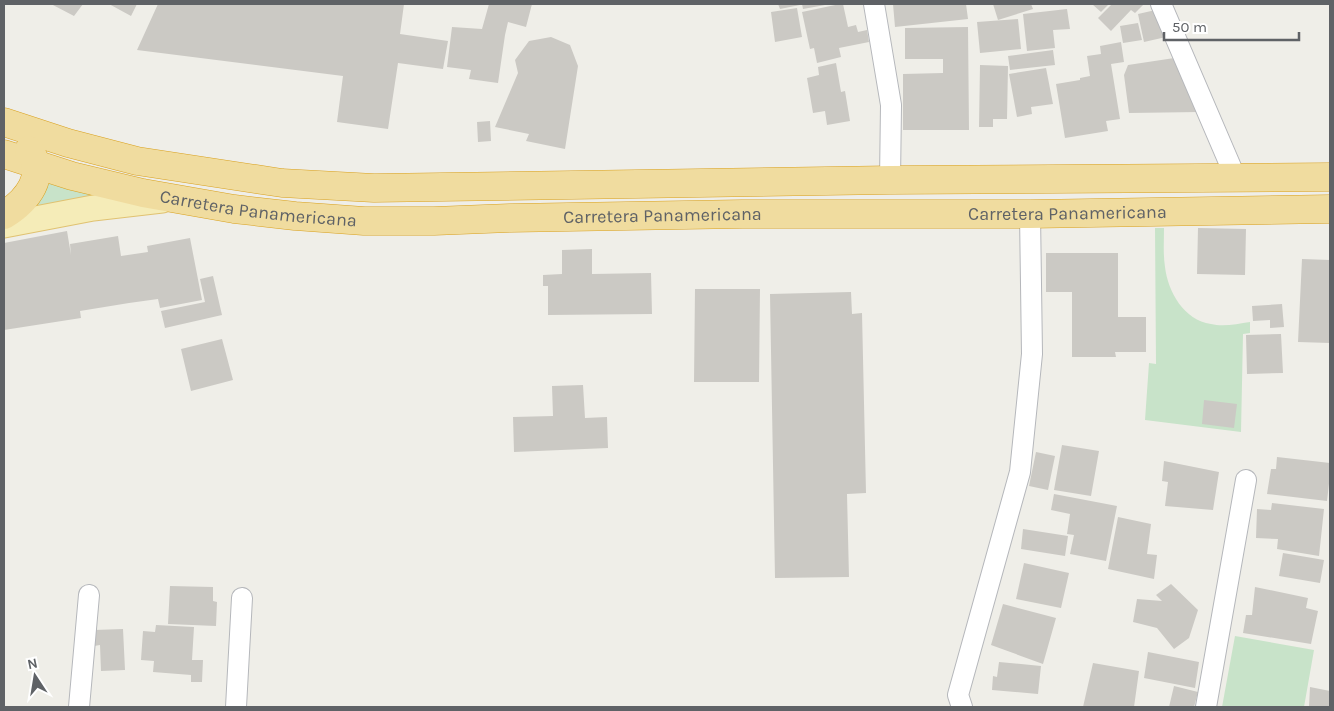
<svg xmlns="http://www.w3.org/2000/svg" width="1334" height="711" font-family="Karla,sans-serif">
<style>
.green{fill:#c8e3c9}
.building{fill:#cbc9c4}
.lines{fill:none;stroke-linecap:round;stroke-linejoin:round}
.minor-casing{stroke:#b5b7bb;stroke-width:22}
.major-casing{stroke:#e0c271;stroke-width:27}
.highway-casing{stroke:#d9a11f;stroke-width:29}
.minor{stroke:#fff;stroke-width:20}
.major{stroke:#f5ecb8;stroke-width:25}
.highway{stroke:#f0dc9f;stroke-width:28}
.labels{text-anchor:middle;stroke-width:4.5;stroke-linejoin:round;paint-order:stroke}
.street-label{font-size:18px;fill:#5f6266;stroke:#fff}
</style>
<rect width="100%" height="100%" fill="#efeee8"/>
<!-- green -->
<path class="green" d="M50,180L100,198L31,209Z
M1155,228H1164C1164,241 1163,254 1165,267C1168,292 1184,320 1211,324C1223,327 1237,324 1250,322V333L1243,334L1241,432L1145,420L1149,363L1156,364Z
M1235,636L1314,650L1304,707H1222Z"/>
<!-- building -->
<path class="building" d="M51,4H83L74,16Z
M109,4H137L131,16Z
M158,4H404L400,34L448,41L443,69L398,63L388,129L337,122L343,76L137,50Z
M489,4H532L526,27L508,22L505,35L498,83L469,79L471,70L447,67L452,27L482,29Z
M778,4H800V5L780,9Z
M802,4H825V5L803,9Z
M840,4H843L848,27L856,25L858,32L867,30L869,42L839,48L841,57L817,63L814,48L810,49L802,12Z
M893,4H966L968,19L895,27Z
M993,4H1031L1033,9L998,20Z
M1092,4H1109L1101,12Z
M1112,4H1144L1135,13L1131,10L1111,31L1098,18Z
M797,8L802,37L775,42L771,12Z
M1067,9L1070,29L1053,30L1055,48L1027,51L1023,14Z
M1160,9L1166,37L1144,42L1138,14Z
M1018,19L1021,49L980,53L977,22Z
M1138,23L1142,40L1123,43L1120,26Z
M968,27L969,130H903V74L943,73V59H905V28Z
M551,37L570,45L578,66L565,149L526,141L529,134L495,127L518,73L515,60L529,41Z
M1121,42L1124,62L1111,64L1120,119L1106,121L1108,131L1065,138L1056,84L1080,80V78L1090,76L1087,56L1101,54L1100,46Z
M1053,50L1055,65L1010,70L1008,56Z
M1181,57L1199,112L1129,113L1124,75L1128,65Z
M836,63L841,92L845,91L850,121L827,125L825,111L813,113L807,78L819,75L818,67Z
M980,65L1008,66L1007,119H993V127H979Z
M1046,68L1053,104L1031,107L1032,114L1017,117L1009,74Z
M490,121L491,141L478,142L477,122Z
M1198,228L1246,229L1245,275L1197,274Z
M67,231L71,255L70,244L118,236L121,256L148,252L147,246L190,238L202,300L160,308L158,299L129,303L80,311L81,318L4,330V243Z
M592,249V274L651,273L652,314L548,315V286H543V275L562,274V250Z
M1046,253H1118V317H1146V352H1115L1116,357H1072V292H1046Z
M1302,259L1330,260V343L1298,342Z
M213,276L222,315L165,328L161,311L205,302L200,279Z
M695,289H760L759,382H694Z
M851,292L852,314L862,313L866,493L847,494L849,577L775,578L770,294Z
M1282,304L1284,327L1270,328V320L1253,321L1252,306Z
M1281,334L1283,373L1247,374L1246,335Z
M222,339L233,380L191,391L181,349Z
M583,385L585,418L607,417L608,448L514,452L513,417L553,416L552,386Z
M1204,400L1237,404L1234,428L1202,424Z
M1062,445L1099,451L1091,496L1054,490Z
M1036,452L1055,456L1048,490L1029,486Z
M1277,457L1330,463V475L1327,501L1267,494L1271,469H1276Z
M1164,461L1219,472L1213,510L1165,506L1168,482L1162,481Z
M1054,494L1117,506L1106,561L1070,554L1074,535L1067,534L1070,514L1051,510Z
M1272,503L1324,509L1319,556L1277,549L1278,539L1256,538L1257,509L1271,510Z
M1118,517L1151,524L1147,554L1157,555L1154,579L1108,569Z
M1023,529L1068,536L1065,556L1021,549Z
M1283,553L1324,560L1320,583L1279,576Z
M1024,563L1069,573L1061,608L1016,599Z
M1171,584L1198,610L1189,638L1174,649L1157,628L1133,622L1137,599L1162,601L1156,595Z
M170,586L213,587V601L217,602L216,626L168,624Z
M1255,587L1308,598L1306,608L1318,611L1311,644L1243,633L1246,615H1252Z
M1003,604L1056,618L1043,664L991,645Z
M156,625L194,627L192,660H203L202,682H191V675L153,672L154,661L141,660L143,631L155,632Z
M123,629L125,670L101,671L100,645L94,646V630Z
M1148,652L1199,662L1195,688L1144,678Z
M999,662L1041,666L1038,694L992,690L993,676L997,677Z
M1093,663L1139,671L1134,707H1083Z
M1174,686L1198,692L1194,707H1169Z
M1310,687L1330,691V707H1309Z"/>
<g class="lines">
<!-- minor casing -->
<g class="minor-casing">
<path id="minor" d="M874,4L891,105L890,180
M1161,4L1231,167L1233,178
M79,707L89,595
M236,707L242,598
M962,707L958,695L1020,472L1032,354L1030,214
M1206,707L1246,480"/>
</g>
<!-- major casing -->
<g class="major-casing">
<path id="major" d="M4,225L93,208L162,200"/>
</g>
<!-- highway casing -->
<g class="highway-casing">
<g id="highway">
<path d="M4,122L68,143L137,161L282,183L374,188L890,180L1330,177"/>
<path id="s1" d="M4,154L72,176L143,193L234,209L295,216L364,221H434L510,218L742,214H1030L1330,209"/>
<path d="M4,215C27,201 48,175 29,150"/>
</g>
</g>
<!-- minor -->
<use href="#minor" class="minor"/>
<!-- major -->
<use href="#major" class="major"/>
<!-- highway -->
<use href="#highway" class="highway"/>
</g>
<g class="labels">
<!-- street labels -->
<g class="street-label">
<text dy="6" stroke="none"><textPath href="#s1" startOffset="261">Carretera Panamericana</textPath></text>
<text dy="6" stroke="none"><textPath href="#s1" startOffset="1071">Carretera Panamericana</textPath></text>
<text dy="6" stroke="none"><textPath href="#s1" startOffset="666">Carretera Panamericana</textPath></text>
</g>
</g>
<!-- border -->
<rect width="1334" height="711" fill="none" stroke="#5f6266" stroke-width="10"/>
<!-- north arrow -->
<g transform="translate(35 676) rotate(348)" stroke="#ffffff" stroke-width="4" paint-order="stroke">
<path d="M0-4L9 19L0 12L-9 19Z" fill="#5f6266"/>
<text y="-8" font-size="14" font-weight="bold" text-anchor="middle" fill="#5f6266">N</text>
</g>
<!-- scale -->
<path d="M1164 32v8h135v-8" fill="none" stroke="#5f6266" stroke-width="2.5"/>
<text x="1172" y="32" font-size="15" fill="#5f6266" stroke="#ffffff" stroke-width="4" paint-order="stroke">50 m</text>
</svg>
